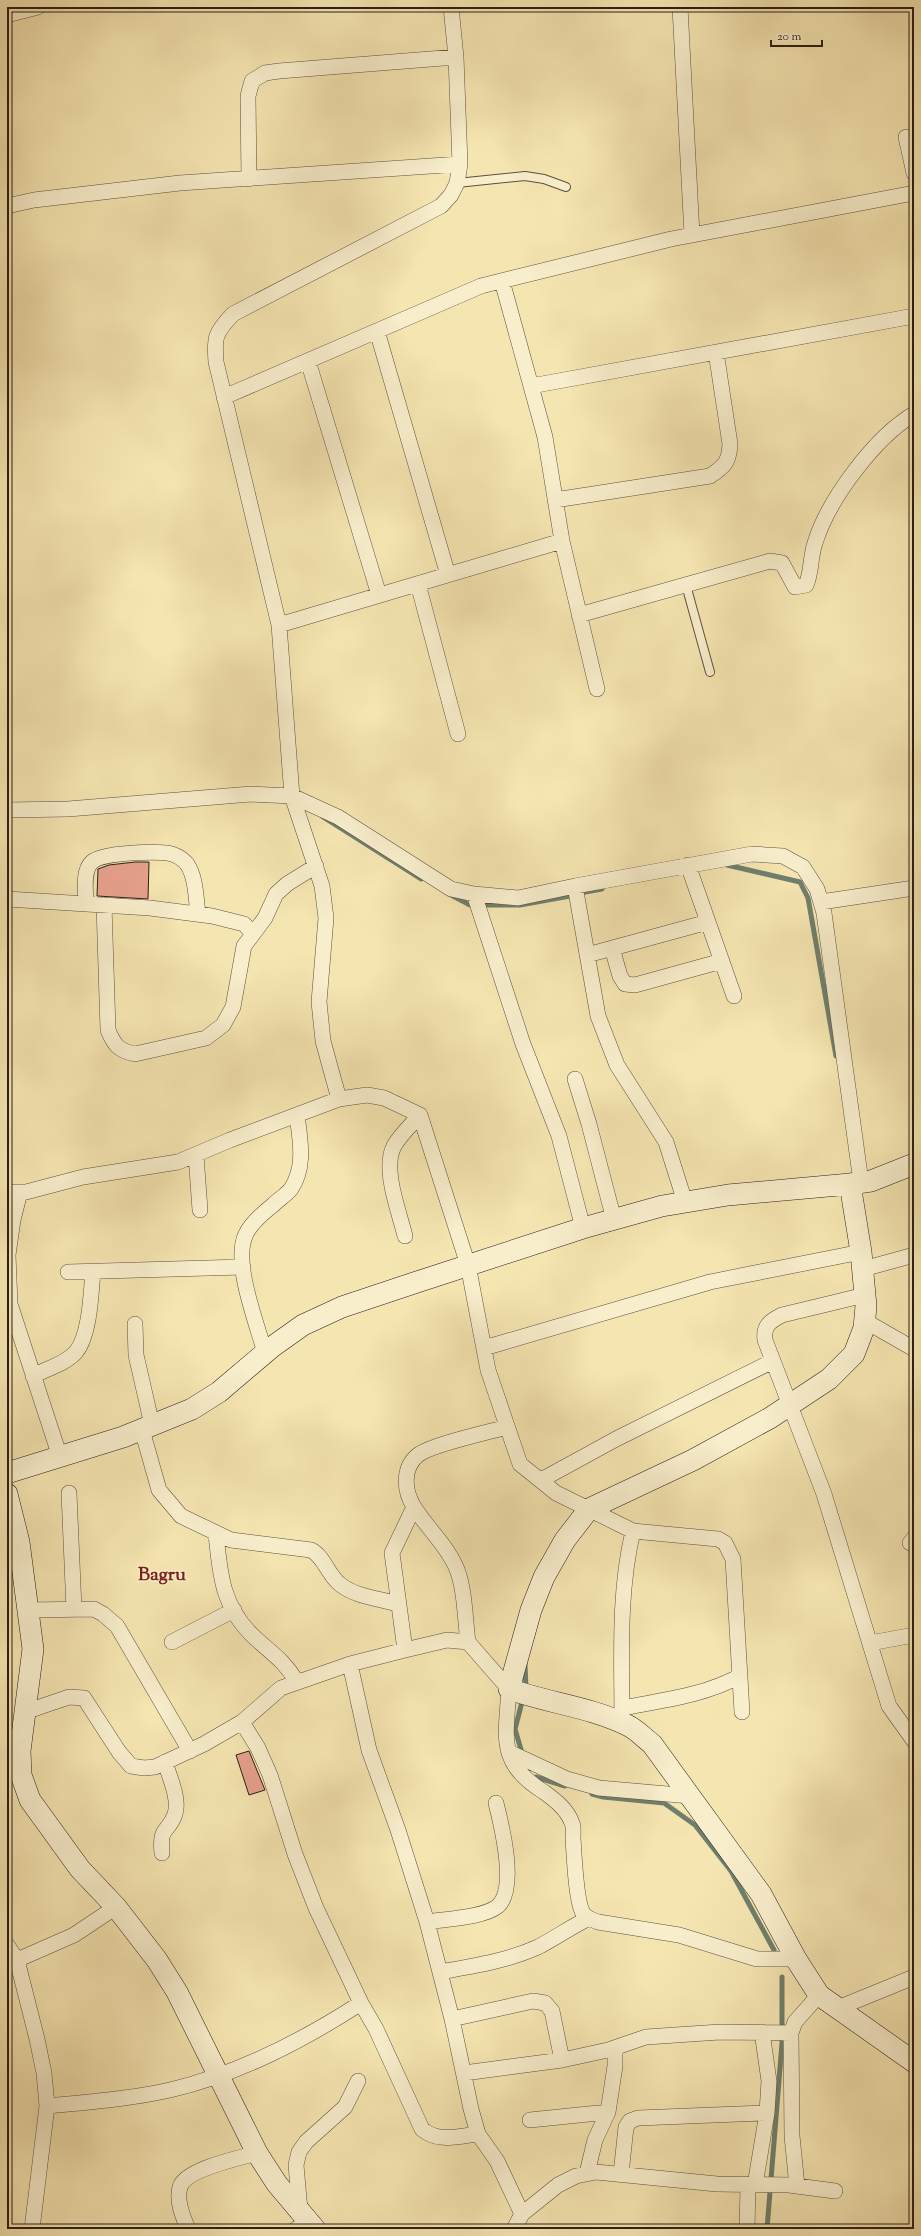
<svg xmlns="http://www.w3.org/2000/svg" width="921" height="2236" font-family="'Sorts Mill Goudy',serif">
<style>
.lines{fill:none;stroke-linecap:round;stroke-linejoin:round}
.stream{stroke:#6f7f6d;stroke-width:5}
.building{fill:#e7a18e;stroke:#291e17}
.lane-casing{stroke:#5c503e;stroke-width:10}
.street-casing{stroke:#5c503e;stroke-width:16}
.secondary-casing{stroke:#291e17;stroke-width:22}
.lane{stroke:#f8eecc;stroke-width:8}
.street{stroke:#f8eecc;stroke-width:15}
.secondary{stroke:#f8eecc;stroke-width:21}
.labels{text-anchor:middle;stroke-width:3;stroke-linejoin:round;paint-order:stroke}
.district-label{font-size:19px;font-weight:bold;fill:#7a1f14;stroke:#f8eecc}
</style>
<rect width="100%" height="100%" fill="#f5e5b1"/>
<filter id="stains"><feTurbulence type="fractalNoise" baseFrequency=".005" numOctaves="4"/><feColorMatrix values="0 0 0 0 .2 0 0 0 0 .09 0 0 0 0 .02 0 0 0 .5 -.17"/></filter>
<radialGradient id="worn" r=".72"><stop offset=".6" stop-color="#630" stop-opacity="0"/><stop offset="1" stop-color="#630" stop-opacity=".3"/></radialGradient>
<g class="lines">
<!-- stream -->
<path class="stream" d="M323,817L421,879
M727,865L800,882L808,898L836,1056
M585,892L602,889
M451,895L470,905
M484,905H520L570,896
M525,1664L526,1689
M522,1753L515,1729L522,1702
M536,1777L565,1786
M592,1794L603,1797L664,1803L695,1825L731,1871L774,1950
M767,2229L782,2043V1977"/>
</g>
<!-- building -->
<path class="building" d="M135,862H149L148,899L97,896L98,869L109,865Z
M249,1751L265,1790L249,1795L236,1755Z"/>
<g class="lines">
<!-- lane casing -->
<g class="lane-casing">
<path id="lane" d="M457,183L525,176L544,179L566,187
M686,585L710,672"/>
</g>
<!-- street casing -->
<g class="street-casing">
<path id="street" d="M680,7L692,235
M7,15L38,7
M906,137L914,173
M249,179L248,96L252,81L265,73L279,71L456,57
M7,206L34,200L180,183L460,164
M377,331L448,575
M308,361L379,595
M531,386L914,316
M224,397L481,286L671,239L914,193
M555,500L710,476C725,466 729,462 730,444L716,352
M562,541L597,689
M418,584L458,734
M579,615L770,561L782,563L795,587L806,585C812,572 810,557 815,543C828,500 875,437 914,414
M279,625L562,541L545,437L502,281
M7,810L68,809L251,794L292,796L338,817L451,889L474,894L518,898L575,886L752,854L783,856L803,867L817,889L824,913L861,1182
M688,865L734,996
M575,886L598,1016L617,1065L666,1142L685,1202
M474,894L523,1044L559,1136L583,1228
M7,899L150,908L212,916L244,924L253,934
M821,902L914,888
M86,904C86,892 82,871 92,862C102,852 158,851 172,854C178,856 183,859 187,864C196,877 196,899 198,914
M104,905L108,1030C114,1045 119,1051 135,1054L206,1038L223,1025L233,1007L244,946L265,918L276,894L287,884L316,866
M612,948L620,976L625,984L635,985L722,961
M587,955L708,922
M575,1079L589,1124L614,1220
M339,1099L323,1041L319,1002L326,918L322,886L292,796L279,625L216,362C214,337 215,333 233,314L441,206L451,195L457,183L460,164L456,57L451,7
M196,1155L200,1210
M7,1192H26L83,1177L178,1162L230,1140L339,1099L367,1095L384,1098L420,1115L468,1265L488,1370L520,1464L556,1493L633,1531L718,1539L725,1543L733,1559L742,1712
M20,1192L13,1220L8,1255L10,1304L60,1457
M405,1236C399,1211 382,1169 394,1146C400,1135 412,1124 420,1115
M863,1269L914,1255
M68,1272L243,1267
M865,1295L782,1315C770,1321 763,1326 765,1340L824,1494L889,1706L914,1741
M865,1321L914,1349
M135,1324L136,1355L152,1425
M484,1348L710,1282L861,1252
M265,1353C257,1324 232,1261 246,1234C251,1223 263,1213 273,1205C278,1200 286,1195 291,1189C306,1166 300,1140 297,1115
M33,1376C46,1369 67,1363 76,1352C90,1335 91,1293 93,1271
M142,1430L159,1490L181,1516L231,1540L311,1550C325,1557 328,1576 341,1585C354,1596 381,1599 398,1604
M541,1480L616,1439L773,1361
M69,1493L74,1609
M216,1534C220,1574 222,1606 253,1636C271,1653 284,1660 297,1682
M910,1543L914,1538
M28,1610L94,1609L103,1614L117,1626L190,1751
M172,1642L234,1610
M468,1642C465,1620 465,1587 456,1567C446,1544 427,1528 414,1507C404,1491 402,1468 418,1455C430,1445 489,1432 507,1427
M870,1643L914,1635
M405,1650L392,1553L414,1507
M350,1664L369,1750L398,1830L427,1922L452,2019L471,2109L478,2134L497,2161L522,2214L514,2229
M622,1708C663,1700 703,1696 740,1676
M25,1712L69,1697L84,1698L119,1752L131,1766L144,1768L155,1767L204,1744L242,1722L281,1688L350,1664L405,1650L447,1640L468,1642L509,1689C506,1738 497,1763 544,1792C555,1800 567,1809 572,1823C574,1827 573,1833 573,1838C574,1853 576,1902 583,1913C586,1918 593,1920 598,1922L679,1935L757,1959H796
M622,1723C622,1658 618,1594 633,1531
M509,1752L567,1779L599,1788L690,1796
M162,1853C159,1825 169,1833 175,1814C180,1799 169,1776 165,1762
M427,1922C445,1919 483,1918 498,1906C517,1888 502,1827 496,1803
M7,1945L17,1960L37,2039L44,2073L47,2106L32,2229
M17,1960L74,1935L116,1907
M440,1972C473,1966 507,1961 538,1947C555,1938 571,1927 589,1918
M361,2003L376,2029L422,2129C438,2143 458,2136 478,2134
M838,2008L914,1977
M452,2019L533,2001L545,2003L552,2011L562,2060
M791,2033L795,2022L819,1995
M464,2073L562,2060L608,2050L646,2037L720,2032L791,2033L792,2136L797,2186
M47,2106C88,2102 130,2099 170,2090C239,2074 302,2041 361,2003L316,1908L295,1854L270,1775L258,1748L242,1722
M530,2120L608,2112
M587,2173L595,2140L608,2112L615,2066V2048
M621,2174L626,2127L630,2121L638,2118L767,2113
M755,2185L767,2113L769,2081L762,2032
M300,2210L296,2165L299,2152L306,2142L345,2107L358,2081
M522,2214L558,2185L576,2176L596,2172L717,2184L789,2185L835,2191
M188,2229C183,2217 176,2201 180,2187C185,2169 240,2158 257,2153
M296,2229L310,2222
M747,2229L748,2186"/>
</g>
<!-- secondary casing -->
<g class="secondary-casing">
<path id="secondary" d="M850,1184L861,1252L866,1306L864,1328L854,1354L829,1379L770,1418L693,1460L589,1509L565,1540L544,1577L531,1610L509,1689C548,1703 590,1707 627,1725C636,1729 644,1738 652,1744L761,1894L796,1959L819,1995L914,2062
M7,1473L123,1437L192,1409L219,1392L272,1347L303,1325L342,1307L417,1282L583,1228L662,1206L728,1195L850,1184L871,1181L914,1164
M7,1494L19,1542L33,1649L20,1751L21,1775L30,1800L80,1869L116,1907L157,1960L177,1992L257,2153L277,2184L315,2229"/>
</g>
<!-- lane -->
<use href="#lane" class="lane"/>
<!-- street -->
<use href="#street" class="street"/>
<!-- secondary -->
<use href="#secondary" class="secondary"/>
</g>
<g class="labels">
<!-- district labels -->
<g class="district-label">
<text x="162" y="1580">Bagru</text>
</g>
</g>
<!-- margin -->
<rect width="921" height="2236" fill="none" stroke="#f5e5b1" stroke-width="24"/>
<rect x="8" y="8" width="905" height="2220" fill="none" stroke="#291e17" stroke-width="2"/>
<rect x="12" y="12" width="897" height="2212" fill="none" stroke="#291e17"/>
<!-- scale -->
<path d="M771 40v6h51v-6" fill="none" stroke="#291e17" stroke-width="2"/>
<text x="777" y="40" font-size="12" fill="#291e17" stroke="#f8eecc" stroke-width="3" paint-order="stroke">20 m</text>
<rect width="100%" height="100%" filter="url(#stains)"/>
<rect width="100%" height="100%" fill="url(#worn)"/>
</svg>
